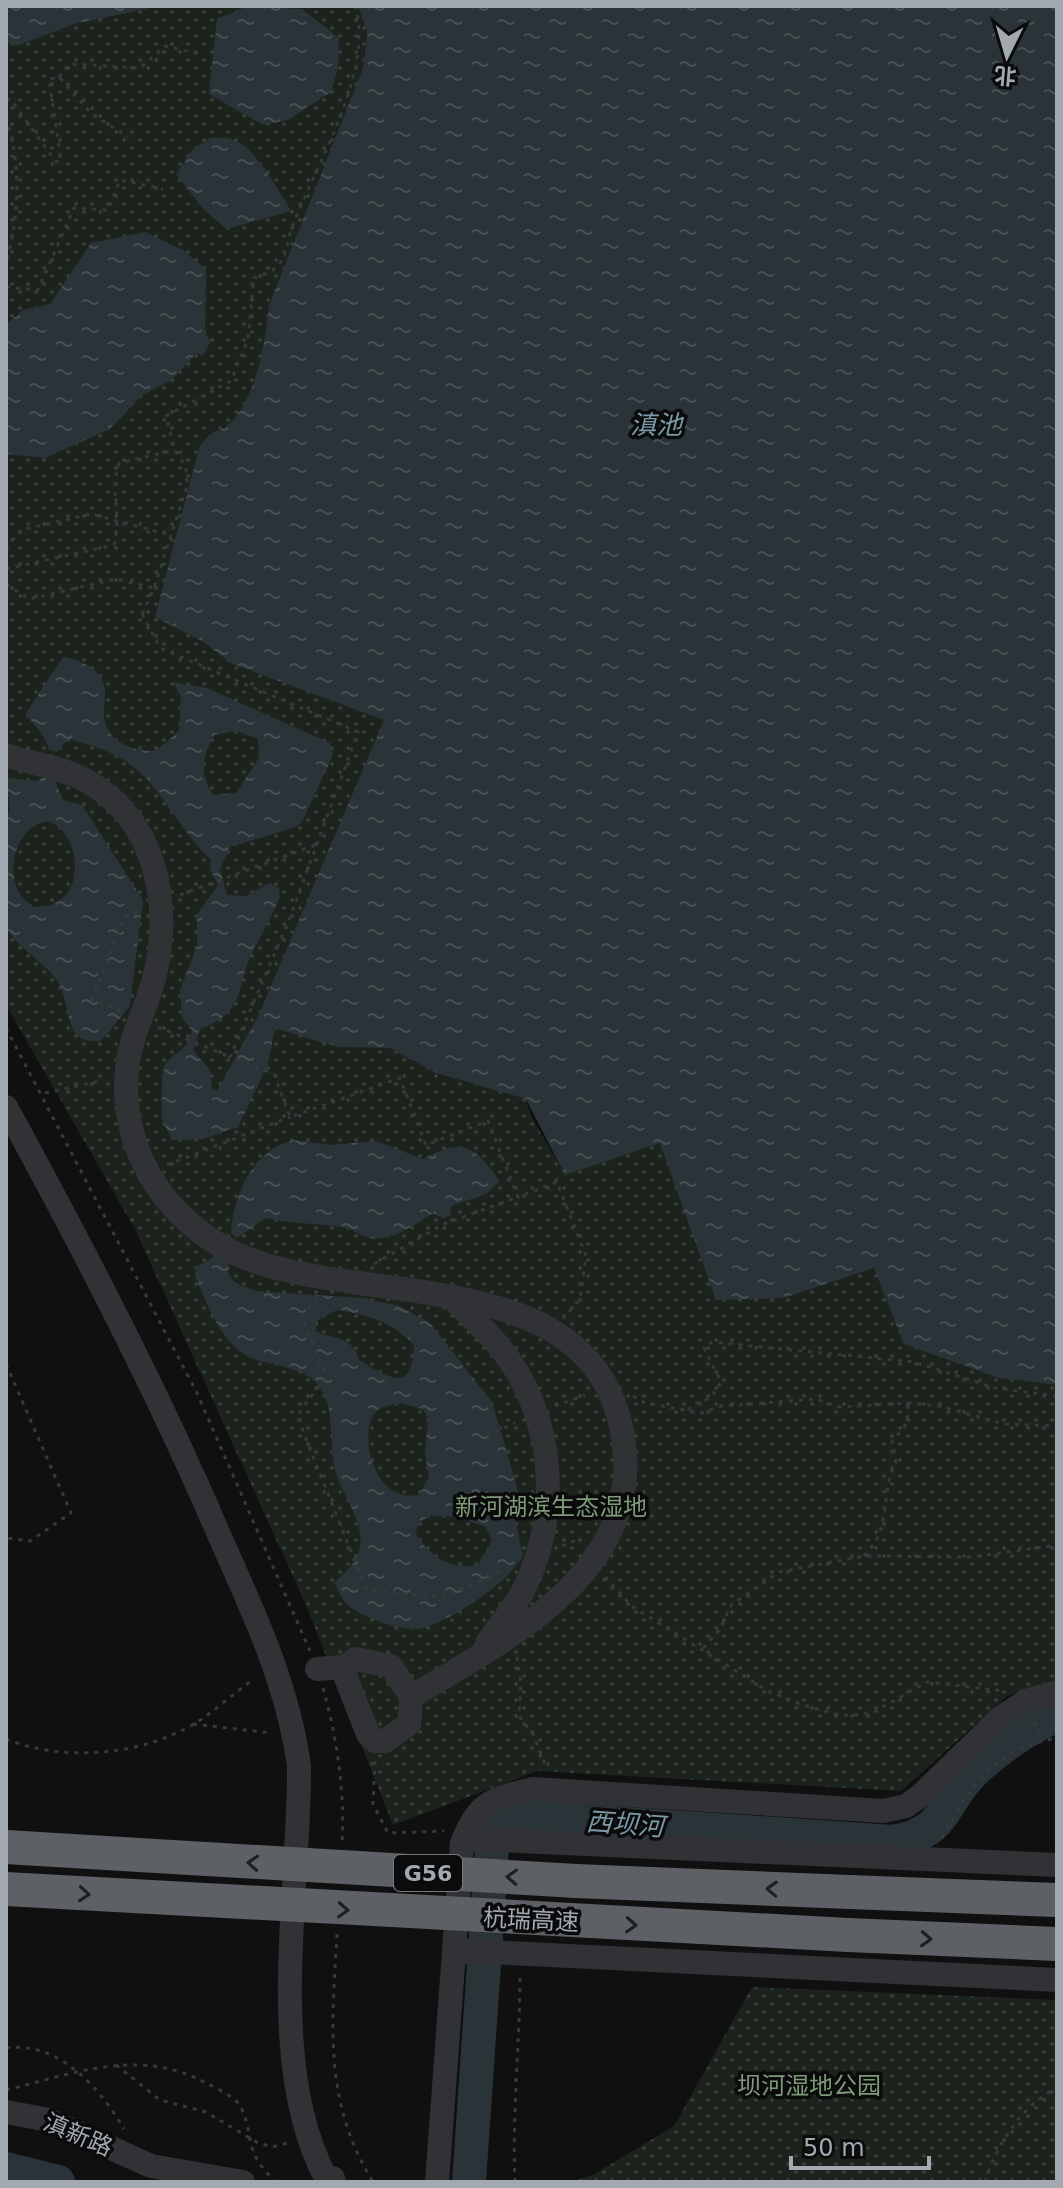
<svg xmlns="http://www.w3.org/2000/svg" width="1063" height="2188" font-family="'DejaVu Sans','Noto Sans SC',sans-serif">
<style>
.park{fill:url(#park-dots)}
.water{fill:url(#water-ripples);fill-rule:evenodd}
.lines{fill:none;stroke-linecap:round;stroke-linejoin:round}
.river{stroke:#2a3438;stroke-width:34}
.path{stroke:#37393c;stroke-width:3;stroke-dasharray:4 6;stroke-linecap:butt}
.minor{stroke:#313235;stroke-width:24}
.highway{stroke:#5d6166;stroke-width:34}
.path-bridge{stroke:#37393c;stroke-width:3;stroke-dasharray:4 6;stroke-linecap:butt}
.highway-bridge{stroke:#5d6166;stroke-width:34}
.oneway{stroke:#202022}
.labels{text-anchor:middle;stroke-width:7;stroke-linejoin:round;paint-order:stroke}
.shield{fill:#0b0b0c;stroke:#757a7f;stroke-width:2}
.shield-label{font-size:22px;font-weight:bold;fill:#a2a9b0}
.park-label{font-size:24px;fill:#7e9a7a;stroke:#0b0b0c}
.street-label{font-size:24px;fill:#a2a9b0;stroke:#0b0b0c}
.water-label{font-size:26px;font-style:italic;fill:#7b9ba9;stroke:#0b0b0c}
</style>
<defs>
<pattern id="park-dots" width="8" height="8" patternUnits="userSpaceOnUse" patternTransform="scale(2)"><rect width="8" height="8" fill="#1c231c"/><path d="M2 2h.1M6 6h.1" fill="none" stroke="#3a403a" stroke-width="1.8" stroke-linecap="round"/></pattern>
<pattern id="water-ripples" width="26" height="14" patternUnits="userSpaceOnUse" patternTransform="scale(2)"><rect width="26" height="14" fill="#2a3438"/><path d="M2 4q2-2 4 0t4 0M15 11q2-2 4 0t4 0" fill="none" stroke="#464f52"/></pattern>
</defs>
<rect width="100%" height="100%" fill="#101011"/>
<!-- park -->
<path class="park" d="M6,6H358L367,32L363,68L269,305C264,344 259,392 231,422C218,436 213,424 199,448L156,617L202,641L232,664L385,720L258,1016L338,1047L390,1048L436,1073L526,1099L531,1116L565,1175L660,1142L784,1298L875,1268L999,1378L1057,1385V1679L1007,1696L901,1791L537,1771L393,1825L306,1605L136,1231L6,1005Z
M752,1987L1057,2000V2182H570L593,2175L674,2126Z"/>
<!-- water -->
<path class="water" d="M6,6H159L74,24L16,46L6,42Z
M248,6L302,9L339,38L338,68L331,92L288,120L263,125L209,94L217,19Z
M358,6H1057V1385L999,1378L904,1344L874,1268L784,1298L716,1300L660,1143L565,1175L526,1099L436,1073L390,1048L338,1047L275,1028L268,1064L238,1127L203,1139L172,1140C169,1133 163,1124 162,1116C161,1109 162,1068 165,1065C176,1049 184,1055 192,1031L182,1017L180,990L197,946V914L218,885L210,869L211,860C153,801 160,760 68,739L57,752L49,750C46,734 34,727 26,713L63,657C81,660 103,669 105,690C106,700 102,712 105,722C109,743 139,754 157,750L179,731L181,696L173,682L207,688L330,743L333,755L302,822L296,827L230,847L220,869L227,895L246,896L270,883L279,888L280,897C272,915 263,932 254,949C234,987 249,1010 200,1029L193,1050L210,1070L212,1088L217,1091L258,1016L384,720L232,664L202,641L155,617L199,448C213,424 218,436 231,422C259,392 264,343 269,305L363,68L367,32ZM236,731L258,739L259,758L236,793L214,795C198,776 203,755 214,735Z
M211,138C217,138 225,137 231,139C254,145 279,191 291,211L227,229L204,210L176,174L194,148Z
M145,232L183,250L206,270L205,334L211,341L203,356L197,353L170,381L142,395L110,429L45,458L6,454V325L23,310L50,304L91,243Z
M47,772L52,774L63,800L82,805L143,900L130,1006L101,1041C59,1046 74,999 54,976C39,959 17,947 6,927V817L10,810L6,778L38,781ZM47,821C83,831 90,908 35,907C0,891 10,828 47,821Z
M294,1140L330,1145L376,1141L423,1159C466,1136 475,1148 500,1181L486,1194L451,1206L450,1215L444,1219L433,1213C416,1224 392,1242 370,1238C361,1236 354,1230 346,1228C320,1223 292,1224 265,1218L237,1238L231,1233C233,1194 253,1150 294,1140Z
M220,1253L227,1256L229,1274L234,1282L255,1291L363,1298L399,1306L430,1323L492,1402L517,1487L516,1524L523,1556C508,1583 452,1620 423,1628C406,1633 359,1617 347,1604C342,1599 338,1589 334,1583C342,1575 354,1565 358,1554C368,1525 344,1499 336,1473C327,1445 339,1399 312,1379C297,1368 277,1365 260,1361C224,1352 209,1308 195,1276L196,1267ZM337,1310C370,1315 390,1321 414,1345C412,1395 390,1378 359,1360C353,1335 334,1340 315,1331L318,1320ZM402,1403L424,1410L428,1420L425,1454L429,1476L420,1494C374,1508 355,1429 378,1410C384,1405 394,1405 402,1403ZM430,1516L453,1517L485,1526L492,1541L478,1564C452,1572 426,1555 415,1531L421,1521Z"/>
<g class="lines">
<!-- river -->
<path class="river" d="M6,2169L58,2182
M469,2182L492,1848L501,1828L523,1817L893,1842C948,1832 940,1805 974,1771C999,1748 1026,1729 1057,1715"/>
<!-- path -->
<path class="path" d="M59,77L69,64L140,68L165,46L199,54
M6,99L11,100L56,162L61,159L49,79L59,77L92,114L128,137
M6,117C21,165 20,214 6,262
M6,287L38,290L74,208L108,210L120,180L163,189
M6,549L21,530L91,514L170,535
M6,569L114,545C122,512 109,495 119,463L175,450
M6,584L29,599L116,579L154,588
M142,614L154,588L187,486L186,467L175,450L166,416L231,381L248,339L254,278C263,274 275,272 280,263C288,252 288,235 294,222C317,164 375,67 355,6
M180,895L315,845
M121,1011L92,999L125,916L139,911
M158,1027L230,1057
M6,1028L197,1393L310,1651
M45,1093L104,1080
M167,1165L290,1117
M374,1264L444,1224L518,1197
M317,1298L302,1317L326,1376L297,1416L366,1589L442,1598L507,1569
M6,1364L71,1513L30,1541L6,1538
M633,1396L645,1403L701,1413L722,1406L816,1399L840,1407L908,1403L939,1406L1004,1424L1057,1426
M555,1406L585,1395
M688,1410L694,1404L711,1398L721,1382L704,1348L712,1342L914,1362L995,1388L1057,1396
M486,1436L515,1423
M562,1546L581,1538
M864,1556C893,1529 879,1495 896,1461L892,1442L907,1423L908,1403
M605,1577L633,1607L768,1691L800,1704L839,1715H858L874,1712L927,1682L1003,1691
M703,1648L721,1628L731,1605L779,1572L864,1556L972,1557L1057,1545
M517,1657L521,1683L519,1716L533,1734L547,1769
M323,1688C337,1738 345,1791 342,1843
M1034,1722L1041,1741
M193,1724L272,1733
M6,1739C64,1762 139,1756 194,1724C215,1711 234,1693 254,1679
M375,1761L373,1804L388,1833L444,1831
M942,1838C969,1786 996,1748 1057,1738
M337,1934C332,2025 323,2101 373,2182
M6,2048C59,2041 100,2088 124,2129
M116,2065L160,2100L206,2112L258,2143L272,2147L288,2143
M6,2090C72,2074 139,2047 204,2082C214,2087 227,2093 236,2101C249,2114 247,2136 254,2153C258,2164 267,2173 276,2182
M515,2182C512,2112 520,2043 520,1973
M985,2182C997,2144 1021,2106 1057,2088"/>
<!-- minor -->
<path class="minor" d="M6,755C31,764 58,766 83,779C157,817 174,907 153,982C147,1005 135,1027 130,1051C121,1091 128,1136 148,1172C169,1211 209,1245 251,1260C379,1307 610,1263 625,1454C634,1578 501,1642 411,1697
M6,1107C83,1248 157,1390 220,1537C253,1611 288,1685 299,1766C300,1893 265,2064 326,2178H333L334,2182
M450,1296C466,1312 483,1327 498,1345C555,1414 563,1513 522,1593C512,1610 498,1627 487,1643
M355,1659L391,1666L411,1697L409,1724L385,1741H375L368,1734L346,1678L345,1667Z
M317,1669L345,1667
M462,1843L477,1839L1057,1865
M455,1955L468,1951L1057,1980
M6,2112L49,2120L151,2166L243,2182
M437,2182L462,1843C479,1802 490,1799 533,1789L883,1811L906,1806L920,1796L1000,1718L1026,1701L1057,1692"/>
<!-- highway -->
<path class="highway" d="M850,1892L1057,1900
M848,1935L1057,1944"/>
<!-- path-bridge -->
<path class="path-bridge" d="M142,614L160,648L358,732L288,923L230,1057L274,1074L290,1117L400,1078L426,1145L488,1121L518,1197L557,1182L586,1256L580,1299L554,1329"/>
<!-- highway-bridge -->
<path class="highway-bridge" d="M6,1847L576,1881L850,1892
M6,1889L848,1935"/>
</g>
<!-- one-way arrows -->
<defs><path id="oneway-chevron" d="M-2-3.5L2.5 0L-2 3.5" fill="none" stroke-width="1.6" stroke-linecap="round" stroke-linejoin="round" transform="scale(2)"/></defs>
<g class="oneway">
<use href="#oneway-chevron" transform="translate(253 1863) rotate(-176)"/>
<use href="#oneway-chevron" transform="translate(512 1877) rotate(-177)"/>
<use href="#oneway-chevron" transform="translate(772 1889) rotate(-178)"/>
<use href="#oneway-chevron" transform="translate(84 1894) rotate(4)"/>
<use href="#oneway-chevron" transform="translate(343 1910) rotate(3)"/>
<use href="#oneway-chevron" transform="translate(631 1925) rotate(3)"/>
<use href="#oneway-chevron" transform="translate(926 1939) rotate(3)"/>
</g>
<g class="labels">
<!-- shield labels -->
<rect class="shield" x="394" y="1855" width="68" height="36" rx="6"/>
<g class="shield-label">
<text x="428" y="1881">G56</text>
</g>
<!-- park labels -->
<g class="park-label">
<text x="551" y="1515">新河湖滨生态湿地</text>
<text x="809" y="2094">坝河湿地公园</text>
</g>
<!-- street labels -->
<g class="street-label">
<text transform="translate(531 1920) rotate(3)" y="8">杭瑞高速</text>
<text transform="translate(78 2135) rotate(23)" y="8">滇新路</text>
</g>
<!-- water labels -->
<g class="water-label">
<text x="656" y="434">滇池</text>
<text transform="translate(625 1824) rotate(4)" y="9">西坝河</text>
</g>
</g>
<!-- border -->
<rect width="1063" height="2188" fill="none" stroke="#a2a9b0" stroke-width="16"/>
<!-- north arrow -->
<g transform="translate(1007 56) rotate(185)" stroke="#0b0b0c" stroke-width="6" paint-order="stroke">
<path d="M0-6L14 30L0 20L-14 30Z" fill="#a2a9b0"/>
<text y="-12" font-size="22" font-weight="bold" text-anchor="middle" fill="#a2a9b0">北</text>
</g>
<!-- scale -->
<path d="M791 2156v12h138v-12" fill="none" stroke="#a2a9b0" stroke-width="4"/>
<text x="803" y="2156" font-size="24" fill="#a2a9b0" stroke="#0b0b0c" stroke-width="6" paint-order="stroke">50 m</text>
</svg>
